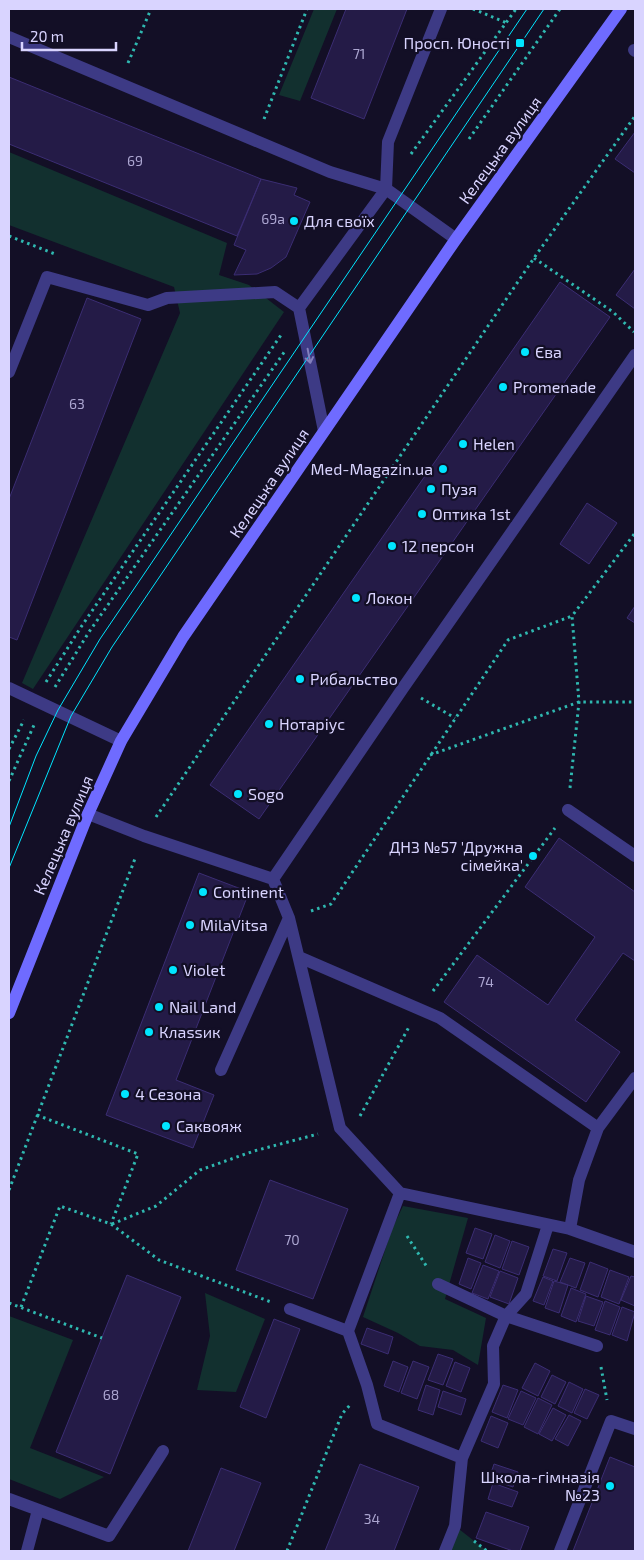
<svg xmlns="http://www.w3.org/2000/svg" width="644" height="1560" font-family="'Exo 2',sans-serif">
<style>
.green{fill:#12302f}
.building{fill:#241b47;stroke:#3b2d73}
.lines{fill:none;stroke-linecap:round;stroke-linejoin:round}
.path{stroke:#2fb8b0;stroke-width:3;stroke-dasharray:2.5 4;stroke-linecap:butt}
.service{stroke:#3d3a85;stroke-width:12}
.secondary{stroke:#6f6bff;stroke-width:12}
.tram{stroke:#00e5ff;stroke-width:1}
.oneway{stroke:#837fbc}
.poi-dot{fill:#00e5ff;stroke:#130f26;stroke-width:2}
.labels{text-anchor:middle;stroke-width:4.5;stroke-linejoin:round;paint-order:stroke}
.number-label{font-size:14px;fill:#aca6d1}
.poi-label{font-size:16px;fill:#d9d4ff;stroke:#130f26;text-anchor:start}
.street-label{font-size:16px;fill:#d9d4ff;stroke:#130f26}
</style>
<rect width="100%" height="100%" fill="#130f26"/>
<!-- green -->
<path class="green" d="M314,9H337L300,101L279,95Z
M9,152L227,243L219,275L249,285L284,312L33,689L22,683L180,313L174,287L9,225Z
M403,1206L468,1218L445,1299L486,1318L478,1365L453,1350L420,1346L398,1333L363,1317L392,1229Z
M205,1293L265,1319L236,1392L197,1390L210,1336Z
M9,1316L73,1340L30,1448L104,1477L60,1499L9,1479Z
M455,1526L487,1551H445Z"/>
<!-- building -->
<path class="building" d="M346,9H407L364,119L311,98Z
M9,77L261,179L237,236L9,144Z
M635,132V173L615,159Z
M261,179L297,188L294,195L310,202L286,257L271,268L257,274L234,275L246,250L234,245Z
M635,269V309L616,295Z
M560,282L610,317L259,819L210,785Z
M87,298L141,319L17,640L9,637V499Z
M587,503L617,523L589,564L560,544Z
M635,606V623L627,618Z
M559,838L635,892V961L623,953L575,1020L620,1052L586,1102L444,1002L477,955L548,1005L595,937L525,887Z
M199,873L249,892L176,1080L214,1095L193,1148L106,1115Z
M270,1180L348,1209L313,1299L236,1270Z
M475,1228L492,1234L483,1259L466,1253Z
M495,1235L510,1241L500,1268L485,1262Z
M512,1241L529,1247L519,1275L502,1269Z
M553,1249L567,1253L557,1281L543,1276Z
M468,1258L481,1263L471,1289L459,1284Z
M570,1258L585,1263L576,1288L560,1282Z
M590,1262L608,1269L598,1297L580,1290Z
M483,1265L499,1271L488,1299L472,1293Z
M610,1270L629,1277L619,1304L601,1297Z
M500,1271L518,1278L509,1304L490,1297Z
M127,1275L181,1297L110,1474L56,1452Z
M631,1276L635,1277V1306L621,1300Z
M543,1277L553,1281L544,1305L533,1301Z
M554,1281L568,1285L559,1313L545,1308Z
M571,1288L586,1294L576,1322L561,1316Z
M586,1296L603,1302L594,1326L578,1321Z
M605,1301L620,1307L610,1335L595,1330Z
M622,1307L635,1312L627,1341L612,1335Z
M274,1319L300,1329L266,1418L240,1407Z
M367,1328L393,1337L388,1354L361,1344Z
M438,1354L453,1359L443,1385L428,1380Z
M393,1361L408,1367L399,1392L384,1386Z
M413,1361L429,1367L417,1399L401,1393Z
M455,1362L470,1368L461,1392L446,1386Z
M535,1363L550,1371L538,1396L522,1388Z
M552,1375L566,1382L555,1404L541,1397Z
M569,1382L583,1389L572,1413L558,1406Z
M426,1385L440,1390L433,1415L418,1410Z
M503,1385L518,1390L507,1418L492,1412Z
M585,1389L599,1395L587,1419L574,1413Z
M443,1391L466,1399L461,1415L438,1407Z
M521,1391L536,1398L523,1425L508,1419Z
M538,1398L552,1405L538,1434L524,1427Z
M553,1408L566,1415L552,1441L539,1434Z
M569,1415L581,1421L568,1446L555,1439Z
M491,1416L508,1423L498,1448L481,1441Z
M610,1457L635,1467V1551H573Z
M360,1464L419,1487L394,1551H325Z
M494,1464L518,1472L513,1487L489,1479Z
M221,1468L261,1483L234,1551H188Z
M493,1483L518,1492L512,1507L488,1499Z
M486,1512L529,1527L520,1551H513L476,1538Z"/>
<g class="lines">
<!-- path -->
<path class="path" d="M473,9L507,23
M128,63L151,9
M264,119L307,9
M469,139L560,9
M411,154L516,9
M9,236L55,254
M534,258L613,312L634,332
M46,682L81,627L281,335
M55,687L89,632L285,351
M421,698L455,718
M9,749L24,720
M430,755L579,702H635
M9,781L34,725
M570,788L579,702L572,616L635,533
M156,817L534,258L635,116
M311,911L331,904L508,640L572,616
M433,991L555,828
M37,1115L138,1154L111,1224
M360,1116L409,1027
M9,1190L136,856
M112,1224L156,1206L200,1170L254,1151L318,1134
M407,1236L427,1267
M9,1303L102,1338
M21,1307L60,1206L111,1224L159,1260L271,1302
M601,1367L607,1400
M474,1541L487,1551
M287,1551L342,1414L350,1405"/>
<!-- service -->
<path class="service" d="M9,37L330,172L386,189L456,239
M634,50L635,51
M299,308L324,431
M9,372L47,277L148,305L167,298L275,292L299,308L386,189L388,142L441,9
M9,688L121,741
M568,810L635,856
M88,814L144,836L273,879L289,918L340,1128L400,1193L570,1229L635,1252
M273,879L403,688L635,355
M299,957L440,1018L598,1128
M221,1070L289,918
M400,1193L348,1331L367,1385L377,1424L462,1458L455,1526L445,1551
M548,1225L526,1294L506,1316L597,1346
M570,1229L579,1180L598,1128L635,1078
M438,1284L506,1316L493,1346L494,1384L462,1458
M290,1309L348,1331
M9,1499L109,1536L163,1451
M27,1551L38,1510
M560,1551L611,1421L635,1429"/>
<!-- secondary -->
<path class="secondary" d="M9,1013L88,814L121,741L183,637L456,239L621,9"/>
<!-- tram -->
<path class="tram" d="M9,827L36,756L58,710L100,639L527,9
M9,868L71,716L112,647L544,9"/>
</g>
<!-- one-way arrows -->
<defs><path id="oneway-shaft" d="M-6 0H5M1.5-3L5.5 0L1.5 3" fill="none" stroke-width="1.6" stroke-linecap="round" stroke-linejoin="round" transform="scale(1.25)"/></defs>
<use class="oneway" href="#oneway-shaft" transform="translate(309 356) rotate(79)"/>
<!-- markers -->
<g class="poi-dot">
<rect x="515" y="38" width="10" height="10" rx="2.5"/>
<circle cx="294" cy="221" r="5"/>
<circle cx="525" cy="352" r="5"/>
<circle cx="503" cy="387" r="5"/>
<circle cx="463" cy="444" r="5"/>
<circle cx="443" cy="469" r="5"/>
<circle cx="431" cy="489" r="5"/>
<circle cx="422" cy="514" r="5"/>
<circle cx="392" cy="546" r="5"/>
<circle cx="356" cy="598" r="5"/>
<circle cx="300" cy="679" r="5"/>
<circle cx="269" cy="724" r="5"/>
<circle cx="238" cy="794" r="5"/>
<circle cx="533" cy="856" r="5"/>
<circle cx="203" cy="892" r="5"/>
<circle cx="190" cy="925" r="5"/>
<circle cx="173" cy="970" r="5"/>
<circle cx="159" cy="1007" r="5"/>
<circle cx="149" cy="1032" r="5"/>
<circle cx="125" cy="1094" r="5"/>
<circle cx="166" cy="1126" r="5"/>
<circle cx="610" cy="1486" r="5"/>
</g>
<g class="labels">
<!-- number labels -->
<g class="number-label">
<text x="359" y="59">71</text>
<text x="135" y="166">69</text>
<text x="273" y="224">69а</text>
<text x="77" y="409">63</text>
<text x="486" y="987">74</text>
<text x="292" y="1245">70</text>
<text x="111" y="1400">68</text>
<text x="372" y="1524">34</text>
</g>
<!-- poi labels -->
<g class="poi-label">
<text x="510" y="49" text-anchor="end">Просп. Юності</text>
<text x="304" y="227">Для своїх</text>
<text x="535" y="358">Єва</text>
<text x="513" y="393">Promenade</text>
<text x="473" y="450">Helen</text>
<text x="433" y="475" text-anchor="end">Med-Magazin.ua</text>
<text x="441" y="495">Пузя</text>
<text x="432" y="520">Оптика 1st</text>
<text x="402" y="552">12 персон</text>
<text x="366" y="604">Локон</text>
<text x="310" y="685">Рибальство</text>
<text x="279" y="730">Нотаріус</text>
<text x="248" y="800">Sogo</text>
<text x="523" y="853" text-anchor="end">ДНЗ №57 'Дружна<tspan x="523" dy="18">сімейка'</tspan></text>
<text x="213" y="898">Continent</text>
<text x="200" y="931">MilaVitsa</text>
<text x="183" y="976">Violet</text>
<text x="169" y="1013">Nail Land</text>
<text x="159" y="1038">Клаssик</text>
<text x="135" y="1100">4 Сезона</text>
<text x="176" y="1132">Саквояж</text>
<text x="600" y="1483" text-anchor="end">Школа-гімназія<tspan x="600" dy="18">№23</tspan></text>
</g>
<!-- street labels -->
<g class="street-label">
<text transform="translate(500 150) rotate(-54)" y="6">Келецька вулиця</text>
<text transform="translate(269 483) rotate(-56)" y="6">Келецька вулиця</text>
<text transform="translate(63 835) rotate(-67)" y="6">Келецька вулиця</text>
</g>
</g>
<!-- border -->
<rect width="644" height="1560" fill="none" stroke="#d9d4ff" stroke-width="20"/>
<!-- scale -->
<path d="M22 42v8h94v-8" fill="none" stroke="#d9d4ff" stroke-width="2.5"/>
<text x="30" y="42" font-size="15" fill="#d9d4ff" stroke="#130f26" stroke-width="4" paint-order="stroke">20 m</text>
</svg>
